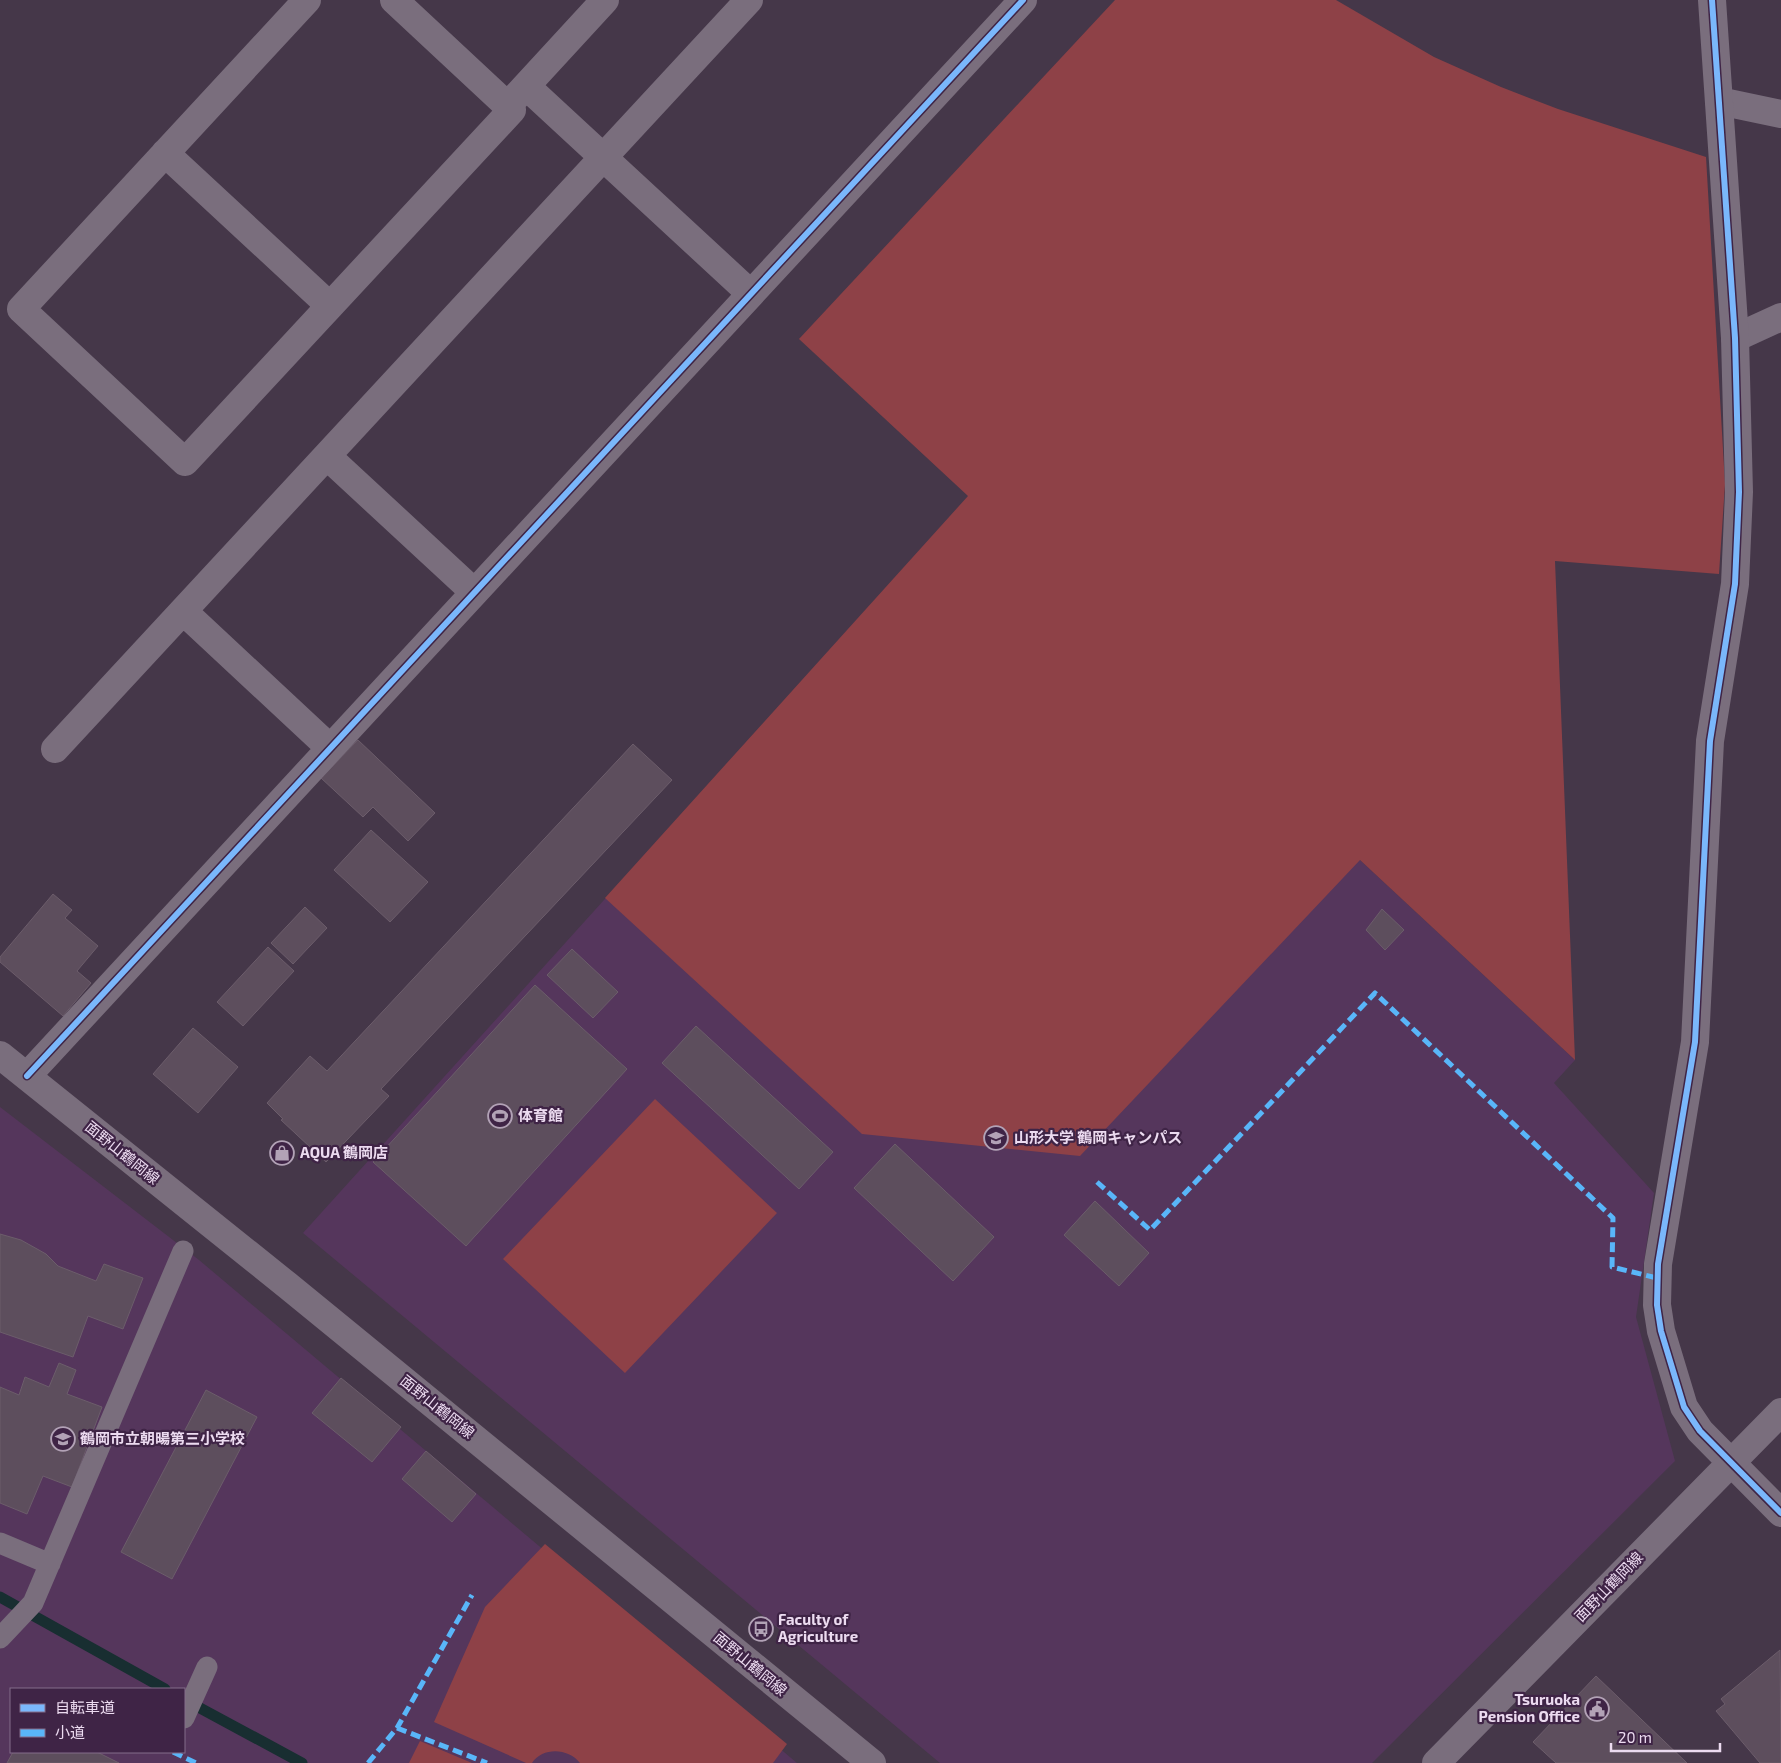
<svg xmlns="http://www.w3.org/2000/svg" width="1781" height="1763" font-family="'Exo 2','Noto Sans JP',sans-serif">
<style>
.built{fill:#55365c;fill-rule:evenodd}
.green{fill:#8e4147}
.lines{fill:none;stroke-linecap:round;stroke-linejoin:round}
.stream{stroke:#182e31;stroke-width:11}
.building{fill:#5d4e5d;stroke:#6c5d6b}
.service{stroke:#7a6e7d;stroke-width:21}
.minor{stroke:#7a6e7d;stroke-width:28}
.tertiary{stroke:#7a6e7d;stroke-width:28}
.secondary{stroke:#7a6e7d;stroke-width:28}
.quiet{stroke:#59b6f9;stroke-width:5;stroke-dasharray:10 5;stroke-linecap:butt}
.cycleway-casing{stroke:#3f2446;stroke-width:9}
.cycleway{stroke:#7ab7fb;stroke-width:6}
.labels{text-anchor:middle;stroke-width:4.5;stroke-linejoin:round;paint-order:stroke}
.poi-label{font-size:15px;font-weight:bold;fill:#ecdbf0;stroke:#3f2446;text-anchor:start}
.street-label{font-size:15px;fill:#ecdbf0;stroke:#3f2446}
</style>
<rect width="100%" height="100%" fill="#453749"/>
<!-- built -->
<path class="built" d="M969,496L1575,1060L1554,1083L1654,1193L1636,1317L1675,1461L1372,1763H940L303,1233Z
M0,1107L199,1260L797,1763H0ZM11,1689H184V1752H11Z"/>
<!-- green -->
<path class="green" d="M1115,0H1336L1434,57L1501,87L1558,109L1706,157L1725,484L1719,574L1555,561L1575,1060L1360,860L1080,1156L862,1134L605,898L968,496L799,339Z
M655,1099L777,1213L625,1373L503,1259Z
M545,1544L787,1744L773,1763H580C568,1748 543,1747 532,1763H526L434,1722L485,1607Z
M420,1741L472,1763H409Z"/>
<g class="lines">
<!-- stream -->
<path class="stream" d="M0,1597L165,1689
M187,1701L302,1763"/>
</g>
<!-- building -->
<path class="building" d="M358,740L435,813L408,841L373,807L363,817L321,778Z
M633,744L672,780L381,1089L389,1096L326,1162L281,1120L283,1119L267,1103L310,1056L327,1071Z
M371,830L428,882L390,922L334,870Z
M53,894L72,910L65,918L98,946L77,971L91,983L63,1016L0,962V957Z
M305,907L327,928L293,964L271,943Z
M1382,909L1404,930L1385,950L1366,930Z
M268,947L294,971L243,1026L217,1002Z
M572,949L618,992L593,1018L547,975Z
M535,985L627,1069L466,1246L373,1162Z
M696,1026L833,1152L799,1189L662,1063Z
M193,1028L238,1067L198,1113L153,1074Z
M895,1144L994,1237L953,1281L854,1188Z
M1095,1201L1149,1253L1119,1286L1064,1235Z
M0,1234L21,1240L46,1254L58,1266L96,1281L104,1264L143,1278L123,1329L88,1316L73,1357L0,1332Z
M59,1363L76,1370L67,1394L102,1407L72,1487L43,1476L27,1514L0,1503V1387L19,1395L25,1377L49,1387Z
M341,1378L401,1427L372,1462L312,1413Z
M206,1390L257,1417L172,1579L121,1552Z
M426,1451L476,1494L452,1522L402,1479Z
M1780,1650L1781,1763H1760L1716,1711L1725,1704L1721,1699Z
M1596,1676L1687,1763H1556L1533,1742Z
M13,1752H97L119,1763H7Z"/>
<g class="lines">
<!-- service -->
<path class="service" d="M0,1543L50,1564
M0,1638L33,1603L183,1251
M184,1718L207,1667"/>
<!-- minor -->
<path class="minor" d="M307,0L21,309L185,462L512,110L394,0
M526,86L751,294
M513,100L605,0
M1719,101L1781,114
M165,153L330,306
M1735,338L1781,317
M327,456L474,592
M183,611L330,748
M55,749L749,0
M27,1076L1023,0"/>
<!-- tertiary -->
<path class="tertiary" d="M1712,0L1735,338L1739,492L1735,584L1710,741L1695,1042L1658,1264L1657,1305L1661,1331L1684,1407L1700,1431L1781,1513"/>
<!-- secondary -->
<path class="secondary" d="M0,1055L287,1285L872,1763
M1436,1763L1781,1412"/>
<!-- quiet -->
<path class="quiet" d="M1097,1182L1150,1230L1375,993L1613,1218L1612,1267L1657,1278
M397,1728L487,1763
M173,1752L196,1763
M368,1763L397,1728L472,1595"/>
<!-- cycleway casing -->
<g class="cycleway-casing">
<path id="cycleway" d="M1712,0L1735,338L1739,492L1735,584L1710,741L1695,1042L1658,1264L1657,1305L1661,1331L1684,1407L1700,1431L1781,1513
M27,1076L1023,0"/>
</g>
<!-- cycleway -->
<use href="#cycleway" class="cycleway"/>
</g>
<!-- icons -->
<defs>
<g id="stadium-ring" transform="scale(1.25)"><circle r="9.5" fill="#3f2446" stroke="#b2a2b6" stroke-width="1.5"/><path d="M0-5a6.5 5 0 1 0 0 10a6.5 5 0 1 0 0-10ZM-3.5-1.8h7v3.6h-7Z" fill="#b2a2b6"/></g>
<g id="university-ring" transform="scale(1.25)"><circle r="9.5" fill="#3f2446" stroke="#b2a2b6" stroke-width="1.5"/><path d="M0-5L7-2L0 1L-7-2ZM-4 1L0 2.5L4 1V4Q0 6-4 4Z" fill="#b2a2b6"/></g>
<g id="shop-ring" transform="scale(1.25)"><circle r="9.5" fill="#3f2446" stroke="#b2a2b6" stroke-width="1.5"/><path d="M-5-2.5h2.3a2.7 3.5 0 0 1 5.4 0H5L5.5 6h-11ZM-1.5-2.5h3a1.5 2.3 0 0 0-3 0Z" fill="#b2a2b6"/></g>
<g id="school-ring" transform="scale(1.25)"><circle r="9.5" fill="#3f2446" stroke="#b2a2b6" stroke-width="1.5"/><path d="M0-5L7-2L0 1L-7-2ZM-4 1L0 2.5L4 1V4Q0 6-4 4Z" fill="#b2a2b6"/></g>
<g id="bus-ring" transform="scale(1.25)"><circle r="9.5" fill="#3f2446" stroke="#b2a2b6" stroke-width="1.5"/><path d="M-5-6H5V4H4V6H2V4H-2V6H-4V4H-5ZM-3.5-4V0h7V-4ZM-3.5 1.2v1.5H-2V1.2ZM2 1.2v1.5H3.5V1.2Z" fill="#b2a2b6"/></g>
<g id="civic-ring" transform="scale(1.25)"><circle r="9.5" fill="#3f2446" stroke="#b2a2b6" stroke-width="1.5"/><path d="M-.6-6.5H3V-4.5H.6V-3L4-1V1h2V6H-6V1h2V-1L-.6-3ZM-1.2 2.5V6h2.4V2.5Z" fill="#b2a2b6"/></g>
</defs>
<g fill-rule="evenodd">
<use href="#stadium-ring" x="500" y="1116"/>
<use href="#university-ring" x="996" y="1138"/>
<use href="#shop-ring" x="282" y="1153"/>
<use href="#school-ring" x="63" y="1439"/>
<use href="#bus-ring" x="761" y="1629"/>
<use href="#civic-ring" x="1597" y="1709"/>
</g>
<g class="labels">
<!-- poi labels -->
<g class="poi-label">
<text x="518" y="1121">体育館</text>
<text x="1014" y="1143">山形大学 鶴岡キャンパス</text>
<text x="300" y="1158">AQUA 鶴岡店</text>
<text x="80" y="1444">鶴岡市立朝暘第三小学校</text>
<text x="778" y="1625">Faculty of<tspan x="778" dy="17">Agriculture</tspan></text>
<text x="1580" y="1705" text-anchor="end">Tsuruoka<tspan x="1580" dy="17">Pension Office</tspan></text>
</g>
<!-- street labels -->
<g class="street-label">
<text transform="translate(122 1153) rotate(39)" y="5">面野山鶴岡線</text>
<text transform="translate(437 1407) rotate(39)" y="5">面野山鶴岡線</text>
<text transform="translate(1609 1587) rotate(-46)" y="5">面野山鶴岡線</text>
<text transform="translate(750 1664) rotate(40)" y="5">面野山鶴岡線</text>
</g>
</g>
<!-- legend -->
<rect x="10" y="1688" width="175" height="65" fill="#3f2446" stroke="#846d8a"/>
<rect x="20" y="1704" width="25" height="8" fill="#7ab7fb" stroke="#846d8a"/>
<text x="55" y="1713" font-size="15" fill="#ecdbf0">自転車道</text>
<rect x="20" y="1729" width="25" height="8" fill="#59b6f9" stroke="#846d8a"/>
<text x="55" y="1738" font-size="15" fill="#ecdbf0">小道</text>
<!-- scale -->
<path d="M1611 1743v8h109v-8" fill="none" stroke="#ecdbf0" stroke-width="2.5"/>
<text x="1618" y="1743" font-size="15" fill="#ecdbf0" stroke="#3f2446" stroke-width="4" paint-order="stroke">20 m</text>
</svg>
